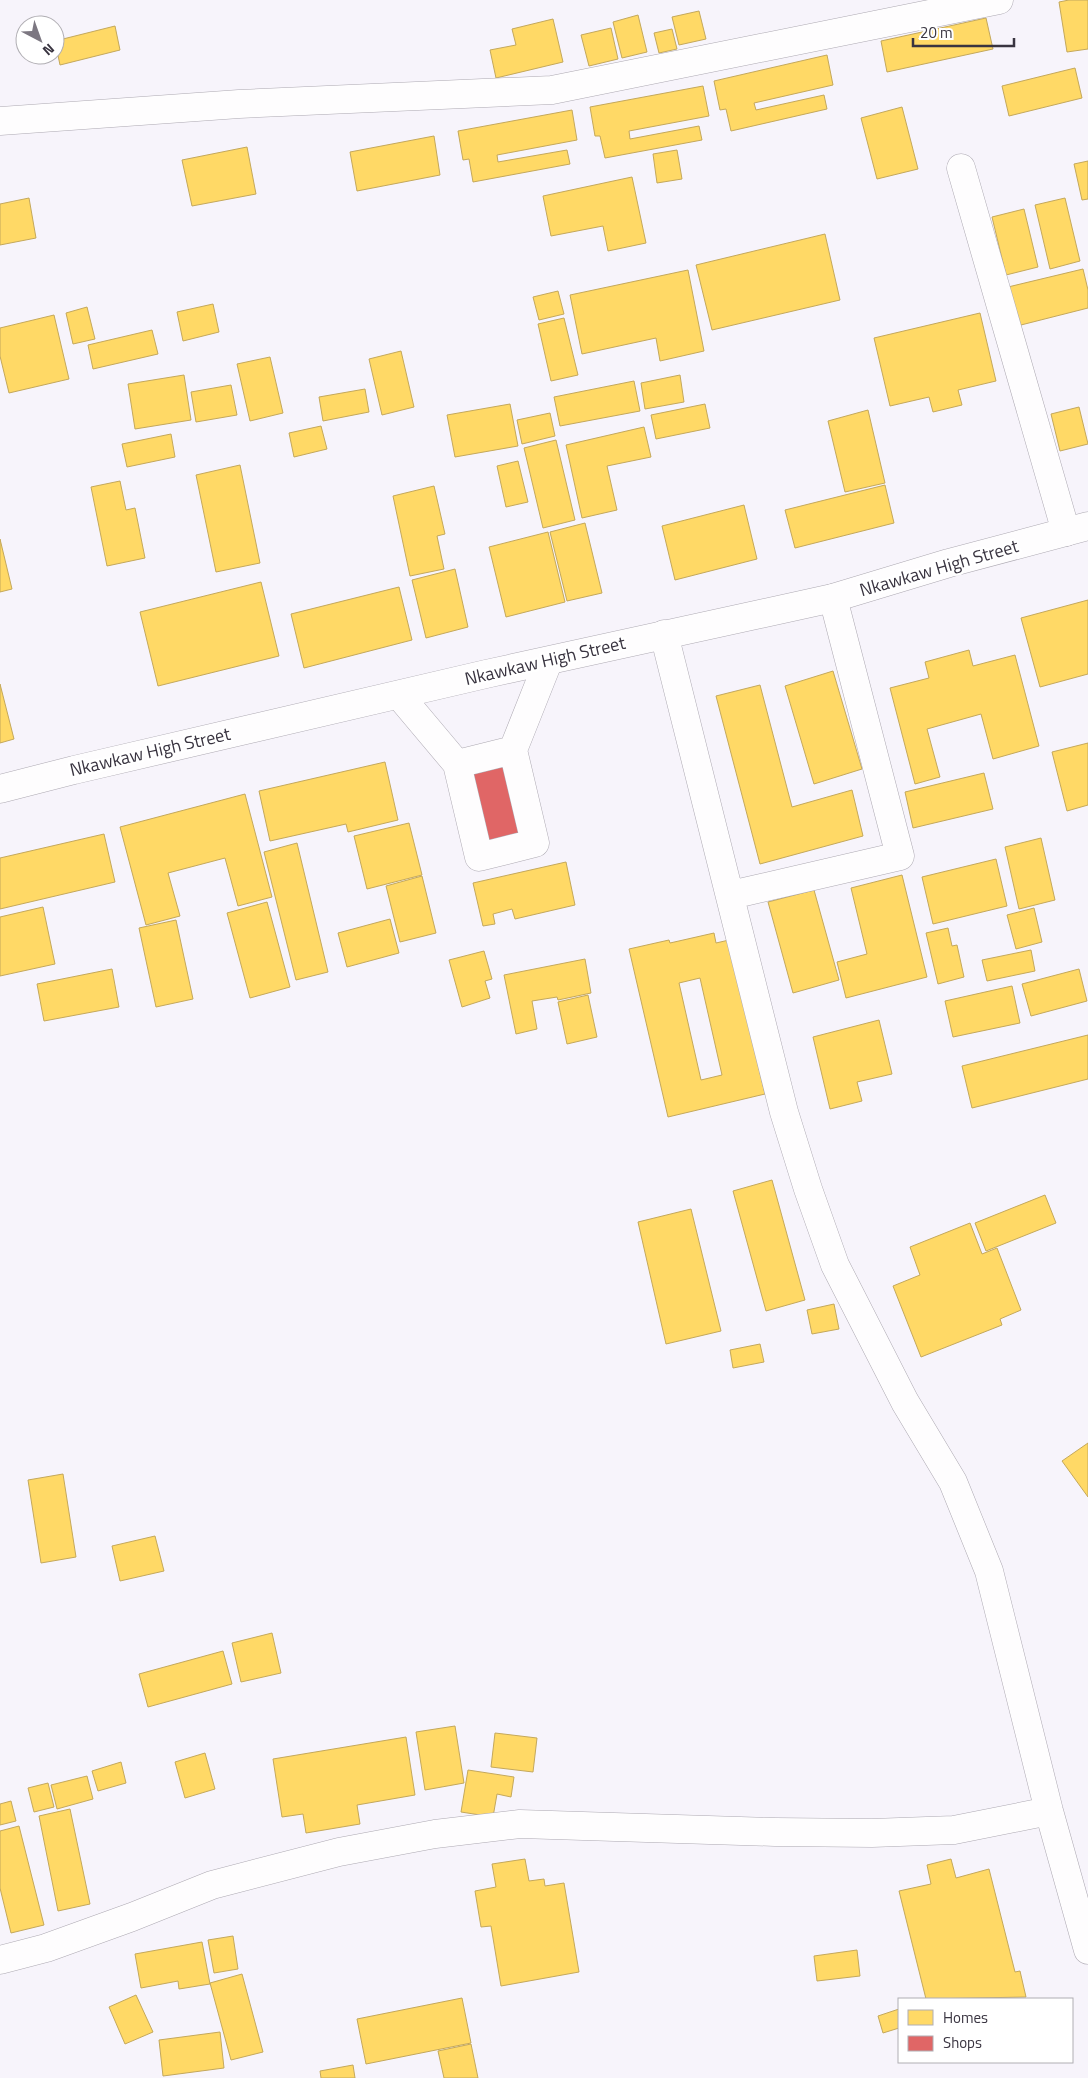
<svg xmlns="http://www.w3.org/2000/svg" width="1088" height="2078" font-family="'Titillium Web',sans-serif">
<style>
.homes{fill:#ffd966;stroke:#c4a85b;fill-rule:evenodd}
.shops{fill:#e06666;stroke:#ae575b}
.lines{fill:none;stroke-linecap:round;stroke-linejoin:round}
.minor-casing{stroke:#ada9b2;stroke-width:29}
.major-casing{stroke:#ada9b2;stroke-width:29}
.minor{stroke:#fefdfe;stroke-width:28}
.major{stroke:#fefdfe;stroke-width:28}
.labels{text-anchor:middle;stroke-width:5;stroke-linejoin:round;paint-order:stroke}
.street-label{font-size:18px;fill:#393440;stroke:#fff}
</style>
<rect width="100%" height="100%" fill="#f7f4fb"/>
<!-- homes -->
<path class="homes" d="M1069,0H1088V49L1067,52L1059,2Z
M699,11L706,39L679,45L672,17Z
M638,15L647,52L622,58L613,22Z
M986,18L993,49L887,72L881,41Z
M553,19L563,62L496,78L490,50L516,45L512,29Z
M115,26L120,50L60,65L55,41Z
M611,28L618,59L589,66L581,35Z
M672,29L677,49L659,53L654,33Z
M827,55L833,85L754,103L756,110L824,95L827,109L731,131L726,109L720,110L714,81Z
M1075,68L1082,98L1009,116L1002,86Z
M703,86L709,116L629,131L630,139L699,126L702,140L605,158L600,136H595L590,107Z
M902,107L918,169L877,179L861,118Z
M572,110L577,140L497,155L498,162L567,150L570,164L473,182L469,159L463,160L458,131Z
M434,136L440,175L357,191L350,152Z
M247,147L256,194L192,206L182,160Z
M677,150L682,179L657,183L653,154Z
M1088,161V199L1082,200L1074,164Z
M632,177L646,243L608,251L603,226L551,236L543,196Z
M29,198L36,238L0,245V204Z
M1065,198L1080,261L1050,269L1035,205Z
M1024,209L1038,267L1006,275L992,217Z
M825,234L840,300L712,330L696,265Z
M1083,269L1088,290V308L1017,326L1008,287Z
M688,270L704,351L660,361L656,338L582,354L570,295Z
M558,291L564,314L539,320L533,297Z
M213,304L219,332L183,341L177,312Z
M87,307L95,339L73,344L66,313Z
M980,313L996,381L958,390L962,405L933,412L929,397L890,406L874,338Z
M54,315L69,379L9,393L0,356V328Z
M564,318L578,375L551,381L538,324Z
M152,330L158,354L93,369L88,345Z
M401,351L414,407L382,415L369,359Z
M270,357L283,413L250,421L237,364Z
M184,375L191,420L135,429L128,384Z
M680,375L684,402L645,409L641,383Z
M634,381L640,411L560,426L554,397Z
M231,385L237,415L196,422L191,392Z
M365,389L369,412L323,421L319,397Z
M510,404L518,446L455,457L447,415Z
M705,404L710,428L656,439L651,415Z
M1079,407L1088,444L1060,451L1051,414Z
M868,410L885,483L845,492L828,421Z
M550,413L555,436L522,444L517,420Z
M321,426L327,449L294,457L289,433Z
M644,427L651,457L607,466L617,510L582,518L566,445Z
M171,434L175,457L127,467L122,444Z
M556,440L575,520L543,528L524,448Z
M518,461L528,502L506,507L497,466Z
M240,465L260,563L216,572L196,475Z
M120,481L126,510L135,508L145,558L107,566L91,487Z
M885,485L894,523L795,548L785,510Z
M434,486L445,534L437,536L444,569L410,576L393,496Z
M744,505L757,559L675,580L662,526Z
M585,523L602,593L567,601L550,532Z
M548,532L565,602L506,617L489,547Z
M0,539L12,589L0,592Z
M455,569L468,627L426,638L412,580Z
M261,582L279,656L158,686L140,612Z
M399,587L412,640L304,668L291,614Z
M1088,600V674L1040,687L1021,618Z
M969,650L973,666L1015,655L1039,746L993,759L981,714L927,729L940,777L915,784L890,688L929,678L925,662Z
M833,671L862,769L814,784L785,686Z
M0,684L14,739L0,743Z
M760,685L792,807L852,790L863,836L760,864L716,696Z
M1088,743V805L1067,811L1052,752Z
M385,762L398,820L348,832L346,824L270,841L259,791Z
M984,773L993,809L913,828L905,792Z
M245,794L272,897L238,906L225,858L168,873L180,916L146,925L120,827Z
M409,823L422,875L367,889L354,836Z
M104,834L115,882L0,909V858Z
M1041,838L1055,900L1019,909L1005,847Z
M297,843L328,972L296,980L264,852Z
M996,859L1007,906L933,924L922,877Z
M566,862L575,905L515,919L512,909L493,914L495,924L483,926L473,883Z
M902,875L927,977L846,998L837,962L867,954L851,888Z
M422,876L436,933L400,942L386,886Z
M814,890L839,980L793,993L768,902Z
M267,902L290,987L250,998L227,913Z
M43,907L55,964L0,976V917Z
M1034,908L1042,942L1016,949L1007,915Z
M390,919L399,953L347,967L338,933Z
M176,920L193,999L156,1007L139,928Z
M948,928L952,946L957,945L964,977L938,984L926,933Z
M714,933L716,943L729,940L765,1094L668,1117L629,949L669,940L670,943ZM700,978L722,1075L701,1080L679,983Z
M1031,950L1035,971L987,981L982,960Z
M484,951L492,979L485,981L490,998L462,1007L449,960Z
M585,959L591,993L558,1000L557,997L532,1001L537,1029L516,1034L504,975Z
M112,969L119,1007L44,1021L37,984Z
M1079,969L1087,1001L1031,1016L1022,984Z
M1012,986L1020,1023L953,1037L945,1001Z
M588,995L597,1037L567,1044L558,1002Z
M879,1020L892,1074L857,1082L862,1101L830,1109L813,1037Z
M1088,1035V1079L972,1108L962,1066Z
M772,1180L805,1300L766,1311L733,1191Z
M1045,1195L1056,1223L986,1251L975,1223Z
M691,1209L721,1331L666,1344L638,1222Z
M970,1223L982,1254L997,1248L1021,1310L1000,1319L1002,1325L921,1357L893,1286L920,1275L910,1247Z
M834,1304L839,1329L812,1334L807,1310Z
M760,1344L764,1362L733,1368L730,1350Z
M1088,1443V1497L1062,1461Z
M63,1474L76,1557L41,1563L28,1480Z
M155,1536L164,1571L120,1581L112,1546Z
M272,1633L281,1673L241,1682L232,1643Z
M223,1651L232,1684L148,1707L139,1674Z
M455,1726L464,1783L425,1790L416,1732Z
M495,1733L537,1738L533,1772L491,1767Z
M406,1737L415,1795L357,1805L360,1824L306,1833L303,1814L282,1817L273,1759Z
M205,1753L215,1789L185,1798L175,1762Z
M121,1762L126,1783L98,1791L92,1771Z
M468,1770L514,1777L511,1797L497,1794L493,1817L461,1812Z
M87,1776L93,1799L57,1809L51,1785Z
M48,1783L54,1807L34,1812L28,1788Z
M11,1801L16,1821L0,1825V1804Z
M70,1809L90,1904L58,1911L39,1816Z
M19,1826L44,1925L11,1933L0,1888V1831Z
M525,1859L529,1881L544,1879L545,1886L564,1883L579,1972L501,1986L491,1926L481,1927L475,1891L496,1887L492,1864Z
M951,1859L956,1878L989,1869L1015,1972L1020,1971L1026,1997L926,1999L899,1891L931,1884L927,1865Z
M233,1936L238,1969L214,1973L208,1940Z
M202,1942L210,1984L179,1989L178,1981L141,1988L135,1954Z
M857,1950L860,1976L817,1981L814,1956Z
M242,1974L263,2052L231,2060L210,1983Z
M136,1995L153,2032L125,2044L109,2007Z
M462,1998L471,2043L366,2064L357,2019Z
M899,2009V2028L883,2033L878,2016Z
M220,2032L224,2068L163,2076L159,2040Z
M471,2044L478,2078H444L438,2051Z
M353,2065L355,2078H321L320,2071Z"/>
<!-- shops -->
<path class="shops" d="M507,761L526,841L484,851L465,772Z"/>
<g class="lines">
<!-- minor casing -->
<g class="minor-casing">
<path id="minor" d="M0,121L239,104L552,90L999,0
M961,168L1066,532
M664,634L784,1112L808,1189L835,1265L905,1402L953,1482L989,1571L1049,1811L1088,1950
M399,695L457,764L479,857L535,843L513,750L548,662
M457,764L513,750
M731,895L900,856L833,598
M0,1960L46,1948L132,1917L212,1885L339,1852L435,1834L520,1824L775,1832L872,1833L954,1830L1049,1811"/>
</g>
<!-- major casing -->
<g class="major-casing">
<path id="major" d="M0,789L74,770L486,674L833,598L949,563L1088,526"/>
</g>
<!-- minor -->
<use href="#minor" class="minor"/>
<!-- major -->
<use href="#major" class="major"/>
</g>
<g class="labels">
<!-- street labels -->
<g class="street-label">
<text transform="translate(939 568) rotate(-16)" y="6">Nkawkaw High Street</text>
<text transform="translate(545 661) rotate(-13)" y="6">Nkawkaw High Street</text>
<text transform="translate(150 752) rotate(-13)" y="6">Nkawkaw High Street</text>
</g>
</g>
<!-- legend -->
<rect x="898" y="1998" width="175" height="65" fill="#ffffff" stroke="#b0aeb3"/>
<rect x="908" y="2010" width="25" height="15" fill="#ffd966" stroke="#b0aeb3"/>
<text x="943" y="2023" font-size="15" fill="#393440">Homes</text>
<rect x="908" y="2036" width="25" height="15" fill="#e06666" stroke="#b0aeb3"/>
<text x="943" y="2048" font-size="15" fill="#393440">Shops</text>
<!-- north arrow -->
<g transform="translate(40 40) rotate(139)"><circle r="24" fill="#ffffff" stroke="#b0aeb3"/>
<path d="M0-4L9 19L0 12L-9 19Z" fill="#7c7781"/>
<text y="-8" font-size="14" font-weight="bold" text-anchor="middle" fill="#393440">N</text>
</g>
<!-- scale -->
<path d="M913 38v8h101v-8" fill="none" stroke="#393440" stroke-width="2.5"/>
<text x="920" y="38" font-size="15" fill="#393440" stroke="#ffffff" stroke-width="4" paint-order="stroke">20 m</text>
</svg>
